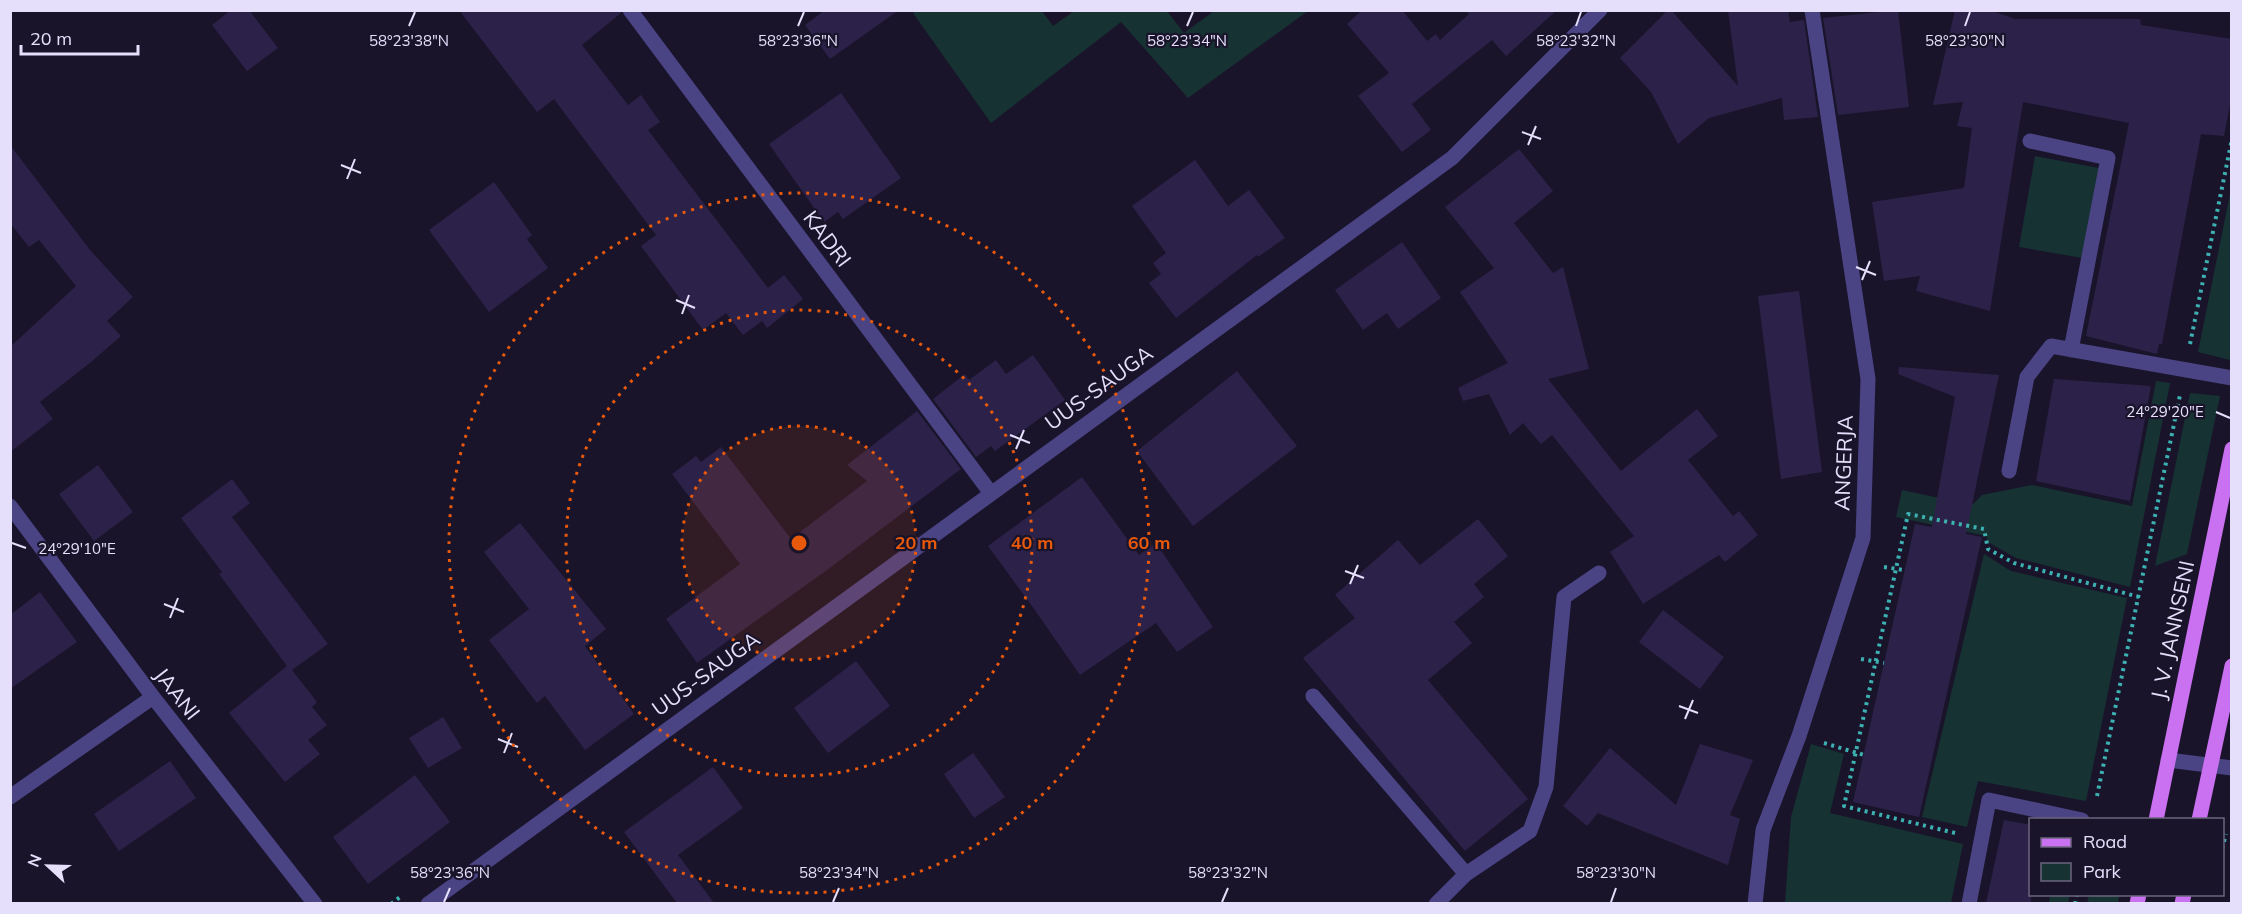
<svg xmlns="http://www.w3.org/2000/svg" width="2242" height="914" font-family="Mulish,sans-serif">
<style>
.green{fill:#173233}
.building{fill:#2c2249}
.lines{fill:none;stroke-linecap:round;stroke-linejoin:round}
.path{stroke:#3db1b2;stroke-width:4;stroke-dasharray:3 4.5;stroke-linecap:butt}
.minor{stroke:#4a4384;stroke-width:15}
.major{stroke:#ca71f1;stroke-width:15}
.ticks{fill:none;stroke:#e5dffc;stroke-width:2}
.ring{fill:none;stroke:#e8590c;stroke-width:3;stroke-dasharray:3 6}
.labels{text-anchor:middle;stroke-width:4.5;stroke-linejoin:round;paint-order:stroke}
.street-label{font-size:21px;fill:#e5dffc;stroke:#19142a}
.ticks-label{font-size:15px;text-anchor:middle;fill:#e5dffc;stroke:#19142a;stroke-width:4.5;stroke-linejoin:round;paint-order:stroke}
.centre{fill:#e8590c;stroke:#19142a;stroke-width:3}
.ring-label{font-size:18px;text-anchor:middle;font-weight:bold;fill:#e8590c;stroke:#19142a;stroke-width:4.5;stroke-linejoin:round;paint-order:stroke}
</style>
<rect width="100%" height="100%" fill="#19142a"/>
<!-- green -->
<path class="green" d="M916,11H1042L1053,26L1074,11H1167L1184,33L1214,11H1308L1188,98L1121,22L991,123L913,13Z
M2035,156L2099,168L2082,258L2019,247Z
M2231,189L2232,353L2230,360L2198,352Z
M2156,381L2170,383L2130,587L2016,558L1988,542L1986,536L1896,517L1902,490L1972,505L1982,495L2032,485L2132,506Z
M2190,393L2220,396L2187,554L2155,566Z
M1984,554L2011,571L2127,598L2086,801L1978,781L1967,827L1922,817Z
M1811,744L1844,754L1830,813L1963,844L1951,903H1785L1791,817Z
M2050,895H2070L2068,903H2049Z
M2089,895V894L2119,895L2118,903H2087Z"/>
<!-- building -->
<path class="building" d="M231,10H249L278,48L247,71L212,25Z
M459,10H620L621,13L582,45L628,105L641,95L660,122L648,130L768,288L784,275L803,299L767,328L762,321L743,335L726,313L703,330L641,246L656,235L554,99L537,112Z
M825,10H899L830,59L805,25Z
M1362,10H1402L1427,41L1436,34L1440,40L1469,14L1465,10H1557L1506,56L1492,40L1412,104L1431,130L1402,152L1358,96L1389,73L1347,24Z
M1668,10H1671L1738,86L1728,10H1788L1790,22L1804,20L1818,117L1784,120L1782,98L1709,118L1678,144L1651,92L1620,58Z
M1898,10L1909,107L1838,115L1823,18Z
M1955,10H1989L2015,19H2140L2141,25L2232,39V94L2224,136L2201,134L2162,344H2159L2157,354L2086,336L2129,123L2023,102L1990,311L1916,291L1920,276L1884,281L1872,202L1964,188L1972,128L1957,126L1963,102L1933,105Z
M841,93L901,178L843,219L838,212L824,222L769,144Z
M10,145L90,250L133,297L107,321L121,336L91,362L40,402L53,419L10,452V347L76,286L39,240L29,247L10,223Z
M1519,149L1553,191L1514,223L1553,273L1563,267L1589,369L1548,379L1621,471L1697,409L1718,436L1688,460L1733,516L1739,511L1758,535L1725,562L1719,555L1643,604L1610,552L1634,536L1552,435L1541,444L1523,423L1510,435L1489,394L1463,401L1458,388L1508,363L1460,292L1494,268L1445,207Z
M1195,160L1228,206L1249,190L1285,238L1258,257L1257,255L1176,318L1149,283L1161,274L1153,263L1166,253L1132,206Z
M494,182L532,235L527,239L548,268L489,312L429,230Z
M1402,242L1441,298L1398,329L1387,313L1363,330L1335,290Z
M1799,291L1822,472L1781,479L1758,296Z
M1033,355L1065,400L995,451L991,446L976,457L933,399L965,374L969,380L996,360L1006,374Z
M1899,367L1999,375L1966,534L1982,537L1919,817L1853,802L1915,524L1932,527L1955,397L1898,374Z
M1237,371L1297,446L1193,526L1137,451Z
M2054,379L2151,386L2130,501L2036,481Z
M917,411L961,469L827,570L697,663L666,619L740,564L672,474L696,456L701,462L721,447L791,539L867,481L847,465Z
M98,465L133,512L94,541L59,494Z
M1082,477L1139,555L1156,543L1213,627L1177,652L1156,623L1080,675L1032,606L988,546Z
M232,479L250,503L232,517L328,644L292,670L317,702L312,707L327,725L308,740L320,754L285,782L229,713L287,666L219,574L222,572L181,518Z
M1478,519L1508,556L1474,584L1484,597L1454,622L1472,643L1428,680L1528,799L1465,851L1303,658L1355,618L1335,595L1398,540L1420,565Z
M520,523L606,629L585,646L634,714L585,750L545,696L537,703L489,640L529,609L484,552Z
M40,592L77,642L10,689V615Z
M1663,610L1724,657L1700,689L1639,642Z
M856,661L890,706L828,753L794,708Z
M443,717L462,748L428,768L409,738Z
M1700,744L1753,760L1730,815L1740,819L1728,865L1598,813L1587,826L1563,806L1610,748L1676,805Z
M973,753L1005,797L974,818L944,774Z
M170,761L196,798L119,851L94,814Z
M713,767L743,808L678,855L714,903H677L624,832Z
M415,775L450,822L368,884L333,837Z
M2004,820L2031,825V903H1986Z"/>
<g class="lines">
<!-- path -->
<path class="path" d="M2190,344L2232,139
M1884,567L1904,570
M1861,659L1884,663
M1824,743L1864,755
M2097,796L2180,395
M1955,833L1844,806L1908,514L1984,529L1988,549L2014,563L2139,597
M2222,849L2226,834
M391,904L400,897
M2075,904L2077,894"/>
<!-- minor -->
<path class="minor" d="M630,10L990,492
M2030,141L2108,158L2071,350
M2009,471L2027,377L2051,346L2232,378
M10,506L153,697L315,904
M1313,696L1466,874
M2168,760L2232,768
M10,797L153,697
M428,904L1452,158L1600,10
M1436,904L1466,874L1530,831L1546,787L1564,597L1599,573
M1755,904L1763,830L1799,736L1863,538L1868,379L1812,10
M1969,904L1989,800L2082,820"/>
<!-- major -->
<path class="major" d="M2156,820L2232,449
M2199,820L2232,666
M2137,904L2139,894
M2182,904L2184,894"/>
</g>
<!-- ticks -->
<path class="ticks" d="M409,26L415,12M798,26L804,12M1187,26L1193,12M1576,26L1581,12M1965,26L1970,12M1522,132L1541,139M1528,145L1536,126M341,165L361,173M347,179L355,159M1856,267L1876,275M1862,280L1870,261M676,300L695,308M682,314L689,295M2216,412L2230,418M1010,435L1030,443M1016,449L1024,430M12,543L26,548M1345,571L1364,578M1350,584L1358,565M164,604L184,612M170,618L178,598M1679,706L1698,713M1685,719L1693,700M498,739L518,747M504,753L512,733M444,902L450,888M833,902L839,888M1222,902L1228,888M1611,902L1616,888"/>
<!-- distance rings -->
<circle cx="799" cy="543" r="117" fill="#e8590c" fill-opacity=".12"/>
<g class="ring">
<circle cx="799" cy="543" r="117"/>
<circle cx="799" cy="543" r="233"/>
<circle cx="799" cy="543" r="350"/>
</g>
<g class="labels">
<!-- street labels -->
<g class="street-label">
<text transform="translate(827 239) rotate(53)" y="7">KADRI</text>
<text transform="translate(1099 388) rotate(-36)" y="7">UUS-SAUGA</text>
<text transform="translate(1844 463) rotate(-88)" y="7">ANGERJA</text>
<text transform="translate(2173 630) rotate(-78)" y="7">J. V. JANNSENI</text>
<text transform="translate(706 674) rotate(-36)" y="7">UUS-SAUGA</text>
<text transform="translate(177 694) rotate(52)" y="7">JAANI</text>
</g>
</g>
<g class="ticks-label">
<text x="409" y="46">58°23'38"N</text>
<text x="798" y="46">58°23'36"N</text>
<text x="1187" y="46">58°23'34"N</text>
<text x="1576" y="46">58°23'32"N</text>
<text x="1965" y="46">58°23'30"N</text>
<text x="2165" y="417">24°29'20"E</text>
<text x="77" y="554">24°29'10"E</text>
<text x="450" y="878">58°23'36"N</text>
<text x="839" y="878">58°23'34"N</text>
<text x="1228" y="878">58°23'32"N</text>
<text x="1616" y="878">58°23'30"N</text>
</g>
<circle cx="799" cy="543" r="9" class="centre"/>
<g class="ring-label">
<text x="916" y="549">20 m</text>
<text x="1032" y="549">40 m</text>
<text x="1149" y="549">60 m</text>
</g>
<!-- border -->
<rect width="2242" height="914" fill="none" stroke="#e5dffc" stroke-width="24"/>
<!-- legend -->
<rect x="2029" y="818" width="195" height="78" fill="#19142a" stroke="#6b657e" stroke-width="1.5"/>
<rect x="2041" y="838" width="30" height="9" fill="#ca71f1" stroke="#6b657e" stroke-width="1.5"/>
<text x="2083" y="848" font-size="18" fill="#e5dffc">Road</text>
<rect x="2041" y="863" width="30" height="18" fill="#173233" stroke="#6b657e" stroke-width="1.5"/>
<text x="2083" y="878" font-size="18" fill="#e5dffc">Park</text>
<!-- north arrow -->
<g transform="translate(48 866) rotate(292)" stroke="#19142a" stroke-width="4.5" paint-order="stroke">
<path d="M0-4.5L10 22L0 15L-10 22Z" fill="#e5dffc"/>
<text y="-9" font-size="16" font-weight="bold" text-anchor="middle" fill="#e5dffc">N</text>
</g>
<!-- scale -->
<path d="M21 45v9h117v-9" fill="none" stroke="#e5dffc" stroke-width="3"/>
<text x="30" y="45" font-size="18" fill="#e5dffc" stroke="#19142a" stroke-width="4.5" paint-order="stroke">20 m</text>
</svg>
